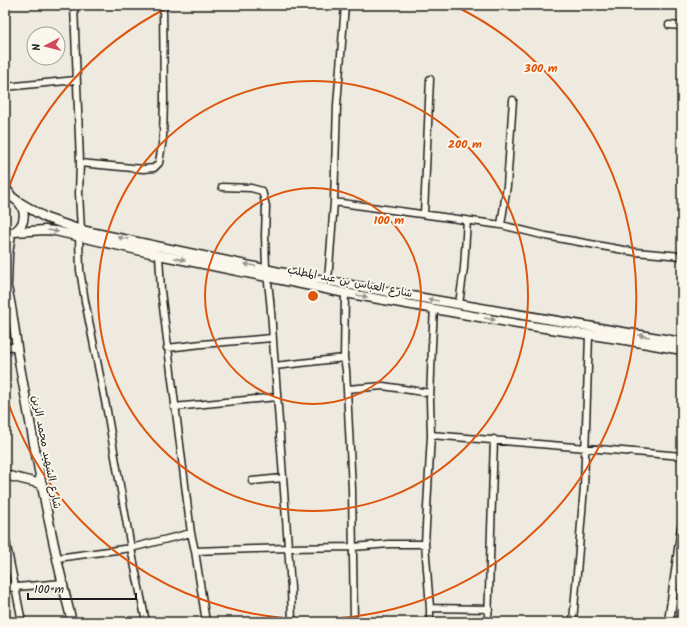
<svg xmlns="http://www.w3.org/2000/svg" width="687" height="627" font-family="Kalam,'Playpen Sans Arabic',sans-serif">
<style>
.lines{fill:none;stroke-linecap:round;stroke-linejoin:round}
.minor-casing{stroke:#1c1c1c;stroke-width:9}
.tertiary-casing{stroke:#1c1c1c;stroke-width:11}
.minor{stroke:#fbf7ec;stroke-width:6}
.tertiary{stroke:#fbf7ec;stroke-width:8}
.oneway{fill:#97948e}
.ring{fill:none;stroke:#de560d;stroke-width:2}
.labels{text-anchor:middle;stroke-width:4;stroke-linejoin:round;paint-order:stroke}
.street-label{font-size:11px;fill:#1c1c1c;stroke:#fbf7ec}
.centre{fill:#de560d;stroke:#fbf7ec;stroke-width:2}
.ring-label{font-size:12px;text-anchor:middle;font-weight:bold;fill:#de560d;stroke:#fbf7ec;stroke-width:4;stroke-linejoin:round;paint-order:stroke}
</style>
<rect width="100%" height="100%" fill="#eeeadf"/>
<filter id="ink" filterUnits="userSpaceOnUse"><feTurbulence type="fractalNoise" baseFrequency=".025" numOctaves="2"/><feDisplacementMap in="SourceGraphic" scale="8" xChannelSelector="R" yChannelSelector="G"/><feConvolveMatrix kernelMatrix="1 2 1 2 8 2 1 2 1" color-interpolation-filters="sRGB"/></filter>
<g filter="url(#ink)">
<g class="lines">
<!-- minor casing -->
<g class="minor-casing">
<path id="minor" d="M74,5L80,163L79,193L81,230
M669,25L682,26
M5,87L76,80
M80,163L143,169L154,168L159,163L163,138L164,99L163,5
M222,187L251,188L262,191L266,206L265,235L266,269
M334,202L501,225L546,236L635,252L682,256
M424,214L430,79
M501,225L507,186L513,100
M79,237L80,270L85,301L107,411L131,548L146,622
M159,255L161,291L191,533L195,551L206,622
M267,276C272,306 272,336 275,366L291,588L292,622
M328,281L334,202L337,105L345,5
M345,293L344,358L346,370L352,489L354,622
M459,304L464,268L467,220
M5,347H16
M167,348L202,344L272,338
M275,366L344,358
M347,389L383,386L430,393
M174,407L277,397
M431,435L682,456
M252,481L283,478
M5,536L22,622
M195,551L288,548L353,547L389,544H425
M57,558L131,548L191,533
M5,588L63,583
M430,608L489,609
M430,622V608L425,544L431,435L430,400L432,345L434,308
M488,622L494,439
M573,622L584,487L589,335"/>
</g>
<!-- tertiary casing -->
<g class="tertiary-casing">
<path id="tertiary" d="M5,187L12,197
M5,195C30,200 30,231 5,235
M19,202L46,218L81,230L279,272L434,300L682,342
M14,232L45,230L55,231L159,255L345,293L518,324L625,340L682,350
M5,280C14,310 15,342 21,372C36,456 51,540 72,622
M7,284L8,254L11,234
M5,475L42,484
M669,622L682,527"/>
</g>
<!-- minor -->
<use href="#minor" class="minor"/>
<!-- tertiary -->
<use href="#tertiary" class="tertiary"/>
</g>
<!-- one-way arrows -->
<defs><path id="oneway-solid" d="M-6-.8H1V-3.2L6.5 0L1 3.2V.8H-6Z"/></defs>
<g class="oneway">
<use href="#oneway-solid" transform="translate(53 231) rotate(9)"/>
<use href="#oneway-solid" transform="translate(123 238) rotate(-168)"/>
<use href="#oneway-solid" transform="translate(180 259) rotate(11)"/>
<use href="#oneway-solid" transform="translate(250 265) rotate(-168)"/>
<use href="#oneway-solid" transform="translate(362 296) rotate(10)"/>
<use href="#oneway-solid" transform="translate(433 300) rotate(-170)"/>
<use href="#oneway-solid" transform="translate(490 319) rotate(11)"/>
<use href="#oneway-solid" transform="translate(644 336) rotate(-171)"/>
</g>
</g>
<!-- distance rings -->
<g class="ring">
<circle cx="313" cy="296" r="108"/>
<circle cx="313" cy="296" r="215"/>
<path d="M6 196A323 323 0 0 1 171 6M455 6A323 323 0 1 1 6 396"/>
</g>
<g class="labels">
<!-- street labels -->
<g class="street-label">
<text transform="translate(350 281) rotate(11)" y="4">شارع العباس بن عبد المطلب</text>
<text transform="translate(47 452) rotate(79)" y="4">شارع الشهيد محمد الزبن</text>
</g>
</g>
<circle cx="313" cy="296" r="6" class="centre"/>
<g class="ring-label">
<text x="541" y="72">300 m</text>
<text x="465" y="148">200 m</text>
<text x="389" y="224">100 m</text>
</g>
<!-- margin -->
<rect width="687" height="627" fill="none" stroke="#fbf7ec" stroke-width="20"/>
<rect x="10" y="10" width="667" height="607" fill="none" stroke="#1c1c1c" stroke-width="1.5" filter="url(#ink)"/>
<!-- north arrow -->
<g transform="translate(46 46) rotate(263)"><circle r="19" fill="#fbf7ec" stroke="#a29f99"/>
<path d="M0-3L7 15L0 10L-7 15Z" fill="#d1495b"/>
<text y="-6" font-size="11" font-weight="bold" text-anchor="middle" fill="#1c1c1c">N</text>
</g>
<!-- scale -->
<path d="M28 593v6h108v-6" fill="none" stroke="#1c1c1c" stroke-width="2"/>
<text x="34" y="593" font-size="12" fill="#1c1c1c" stroke="#fbf7ec" stroke-width="3" paint-order="stroke">100 m</text>
</svg>
